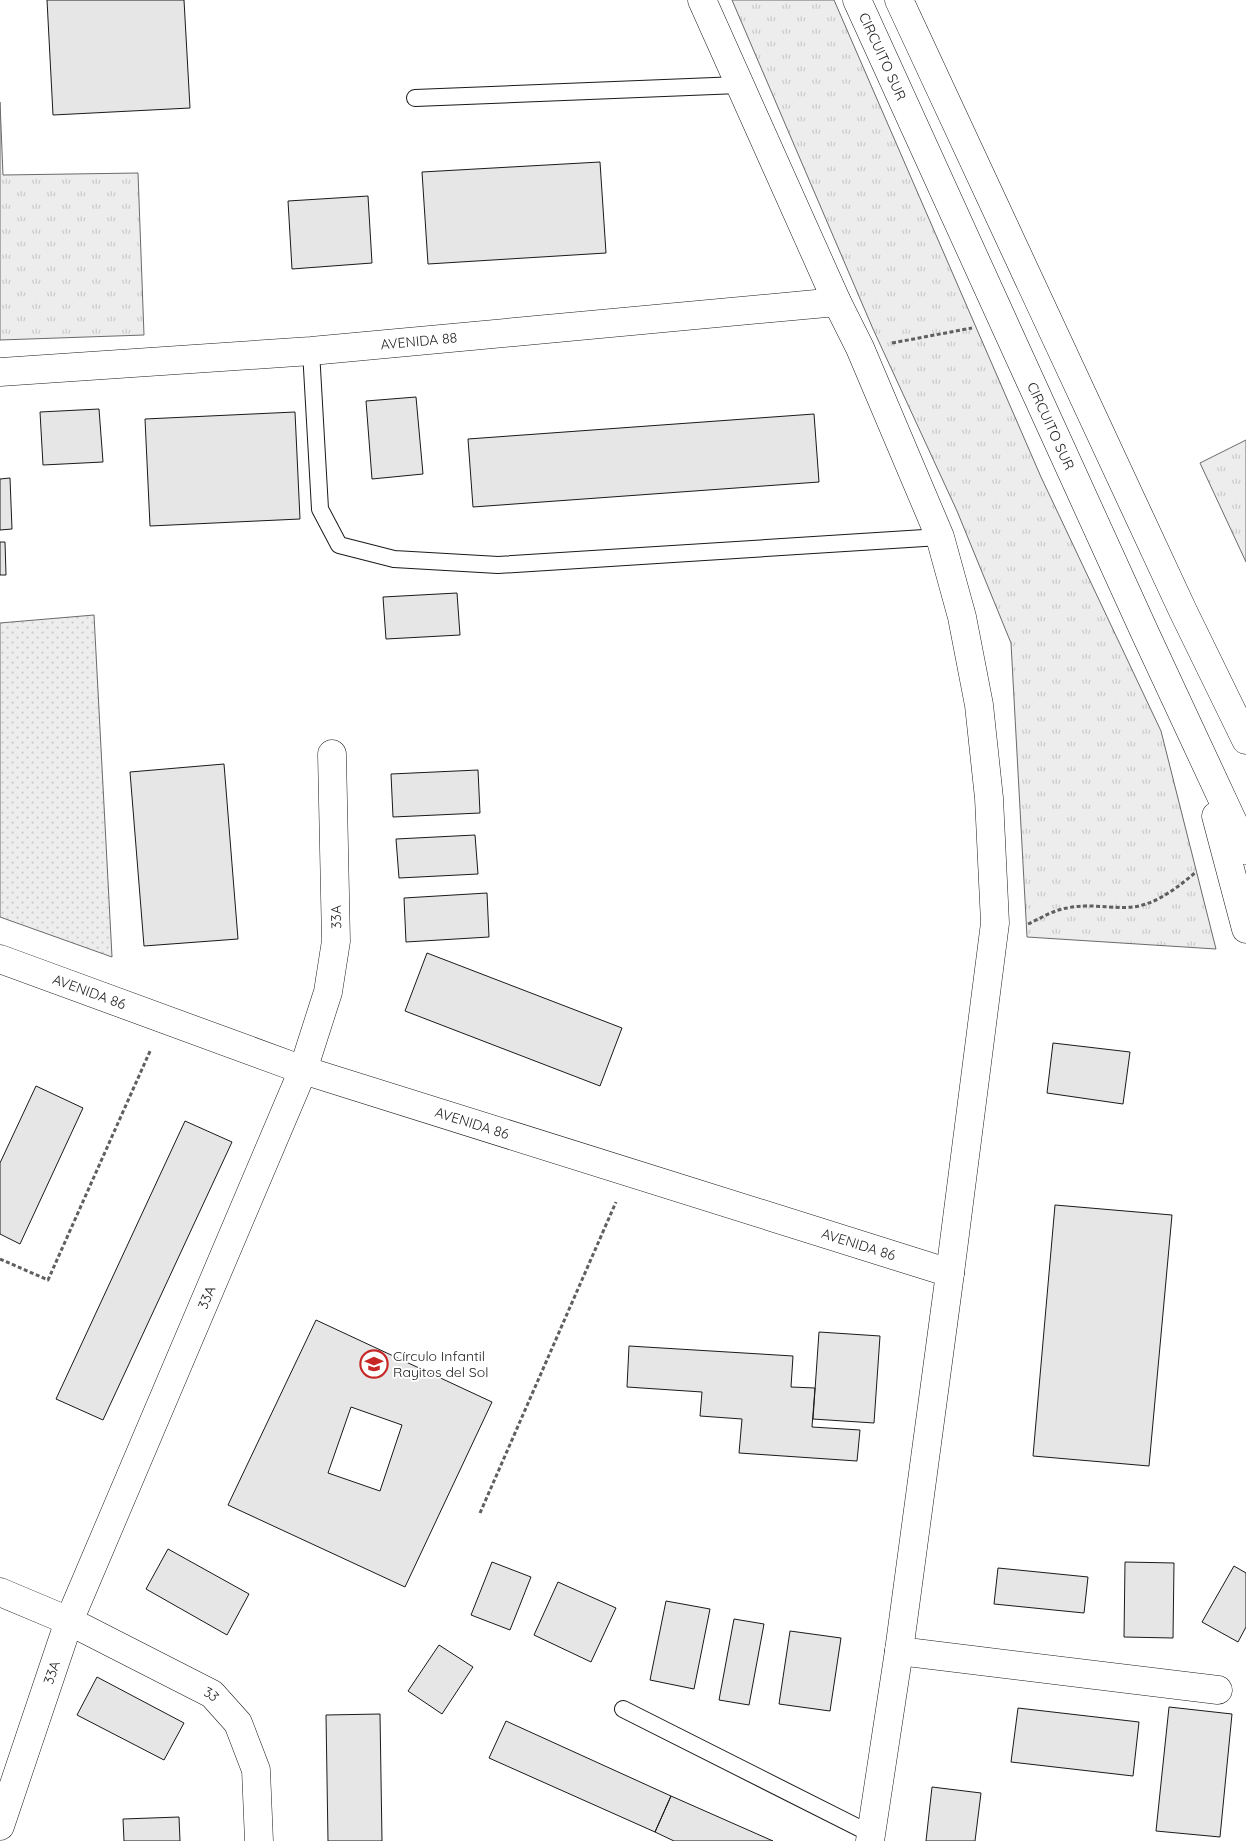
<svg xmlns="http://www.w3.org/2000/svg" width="1246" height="1841" font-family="Quicksand,sans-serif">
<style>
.grass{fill:url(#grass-tufts);stroke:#6a6a6a}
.park{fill:url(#park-dots);stroke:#6a6a6a}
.building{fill:#e6e6e6;stroke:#1a1a1a;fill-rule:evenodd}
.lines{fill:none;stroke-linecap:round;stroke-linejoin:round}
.service-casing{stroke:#1a1a1a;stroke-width:18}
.minor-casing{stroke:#1a1a1a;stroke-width:29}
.tertiary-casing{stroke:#1a1a1a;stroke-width:29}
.trunk-casing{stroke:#1a1a1a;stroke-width:29}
.path{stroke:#5f5f5f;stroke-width:3;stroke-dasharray:4 2.5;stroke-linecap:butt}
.service{stroke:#fff;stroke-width:16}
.minor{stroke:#fff;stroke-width:28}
.tertiary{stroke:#fff;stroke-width:28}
.trunk{stroke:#fff;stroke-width:28}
.labels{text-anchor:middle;stroke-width:4;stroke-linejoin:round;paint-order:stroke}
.street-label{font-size:14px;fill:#1a1a1a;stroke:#fff}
.poi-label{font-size:14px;fill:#1a1a1a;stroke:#fff;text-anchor:start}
</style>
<defs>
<pattern id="grass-tufts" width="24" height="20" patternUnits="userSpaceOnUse" patternTransform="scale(1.25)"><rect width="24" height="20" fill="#ededed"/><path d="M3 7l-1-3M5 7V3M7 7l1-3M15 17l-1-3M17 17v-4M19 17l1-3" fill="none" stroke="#cbcbcb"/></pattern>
<pattern id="park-dots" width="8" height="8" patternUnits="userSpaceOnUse" patternTransform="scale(1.25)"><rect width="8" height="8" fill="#ededed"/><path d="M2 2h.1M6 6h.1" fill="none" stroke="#cbcbcb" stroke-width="1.8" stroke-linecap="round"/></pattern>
</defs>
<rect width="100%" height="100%" fill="#fff"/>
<!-- grass -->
<path class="grass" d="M732,0H834L1041,477L1161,731L1216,949L1027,937L1011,643L957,511L873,329Z
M0,102L3,175L138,173L144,335L0,340Z
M1246,440V562L1200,463Z"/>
<!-- park -->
<path class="park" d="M94,615L112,957L0,917V623Z"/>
<!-- building -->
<path class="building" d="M47,0H184L190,108L53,115Z
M600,162L606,253L428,264L422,172Z
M368,196L372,263L292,269L288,201Z
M416,397L423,474L372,479L366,401Z
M99,409L103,462L43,465L40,412Z
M295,412L300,519L150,526L145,419Z
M814,414L819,482L473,507L468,439Z
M10,478L12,529L0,530V479Z
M0,542H5L6,575H0Z
M457,593L460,635L386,639L383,597Z
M224,764L238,939L144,946L130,772Z
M478,770L480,813L393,817L391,774Z
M475,835L478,874L399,878L396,839Z
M487,893L489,937L406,942L404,898Z
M427,953L622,1028L600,1086L405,1011Z
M1053,1043L1130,1052L1123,1104L1047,1093Z
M36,1086L83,1108L20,1244L0,1234V1163Z
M185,1121L232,1142L103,1420L56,1399Z
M1055,1205L1172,1215L1149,1466L1033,1456Z
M316,1320L492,1402L405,1587L228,1505ZM351,1407L402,1425L380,1491L328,1473Z
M819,1332L880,1336L874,1423L813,1419Z
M629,1346L793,1356L791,1387L815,1388L812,1427L860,1430L857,1461L739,1453L742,1419L700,1416L702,1392L627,1387Z
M168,1549L249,1594L227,1635L146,1589Z
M492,1562L531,1577L510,1630L471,1615Z
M1125,1562L1174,1563L1173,1638L1124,1637Z
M1234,1566L1246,1573V1627L1238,1642L1202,1622Z
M998,1568L1088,1577L1084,1613L994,1604Z
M558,1582L616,1608L591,1662L534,1635Z
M666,1601L710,1609L694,1689L650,1680Z
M734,1619L764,1624L749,1705L719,1700Z
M790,1631L841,1638L830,1711L779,1704Z
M439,1645L473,1667L442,1714L408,1691Z
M97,1677L184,1723L164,1760L77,1715Z
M1169,1707L1232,1714L1220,1837L1156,1831Z
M1018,1708L1139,1722L1133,1776L1011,1762Z
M380,1714L382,1841H328L326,1715Z
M506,1721L671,1796L655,1832L489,1758Z
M932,1787L981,1793L975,1841H926Z
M671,1796L773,1841H674L655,1832Z
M179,1817L180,1841H124L123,1819Z"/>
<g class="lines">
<!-- service casing -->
<g class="service-casing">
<path id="service" d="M415,98L739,85
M311,351L320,509L339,545L394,559L498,565L940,537
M623,1709L871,1834"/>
</g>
<!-- minor casing -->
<g class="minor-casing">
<g id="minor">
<path d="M702,0L837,302L860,348L940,537L962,617L979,705L989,798L995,923L950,1273"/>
<path id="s1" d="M0,372L311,351L837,302"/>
<path id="s2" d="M0,1592L69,1621L212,1694L238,1723L256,1770L259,1841"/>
<path d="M899,1651L1218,1690"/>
<path id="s3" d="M0,1826L69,1621L303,1070L328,992L336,941L332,754"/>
</g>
</g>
<!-- tertiary casing -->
<g class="tertiary-casing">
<g id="tertiary">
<path id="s4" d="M0,959L303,1070L950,1273L899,1651L870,1841"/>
</g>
</g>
<!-- trunk casing -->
<g class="trunk-casing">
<g id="trunk">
<path id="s5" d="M857,0L1145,633L1246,850"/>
<path d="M899,0L1183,611L1246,740"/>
<path d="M1216,816L1246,929"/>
</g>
</g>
<!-- path -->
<path class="path" d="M892,343L972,328
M1028,924C1041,918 1054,910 1067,908C1089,903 1111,909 1133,907C1157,904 1178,887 1196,872
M0,1259L48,1280L151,1049
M480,1513L616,1202"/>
<!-- service -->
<use href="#service" class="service"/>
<!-- minor -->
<use href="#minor" class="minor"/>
<!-- tertiary -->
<use href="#tertiary" class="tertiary"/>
<!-- trunk -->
<use href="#trunk" class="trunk"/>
</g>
<!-- icons -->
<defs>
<g id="school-ring" transform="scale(1.4375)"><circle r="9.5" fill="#fff" stroke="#c62828" stroke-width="1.5"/><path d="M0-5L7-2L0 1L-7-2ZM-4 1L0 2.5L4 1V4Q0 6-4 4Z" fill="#c62828"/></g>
</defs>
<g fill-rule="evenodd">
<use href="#school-ring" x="374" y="1364"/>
</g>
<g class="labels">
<!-- street labels -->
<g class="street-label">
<text dy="5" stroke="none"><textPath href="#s5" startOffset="62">CIRCUITO SUR</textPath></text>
<text dy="5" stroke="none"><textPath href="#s1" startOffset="420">AVENIDA 88</textPath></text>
<text dy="5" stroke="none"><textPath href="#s5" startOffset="468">CIRCUITO SUR</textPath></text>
<text transform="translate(336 917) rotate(-91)" y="5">33A</text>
<text dy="5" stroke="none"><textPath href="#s4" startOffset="95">AVENIDA 86</textPath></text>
<text dy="5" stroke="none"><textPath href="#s4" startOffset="500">AVENIDA 86</textPath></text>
<text dy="5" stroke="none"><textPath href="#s4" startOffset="905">AVENIDA 86</textPath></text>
<text dy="5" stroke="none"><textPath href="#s3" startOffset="568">33A</textPath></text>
<text dy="5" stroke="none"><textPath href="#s3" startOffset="162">33A</textPath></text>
<text dy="5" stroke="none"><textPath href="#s2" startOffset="235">33</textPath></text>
</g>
<!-- poi labels -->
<g class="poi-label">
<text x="393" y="1361">Círculo Infantil<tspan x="393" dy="16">Rayitos del Sol</tspan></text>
</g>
</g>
</svg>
